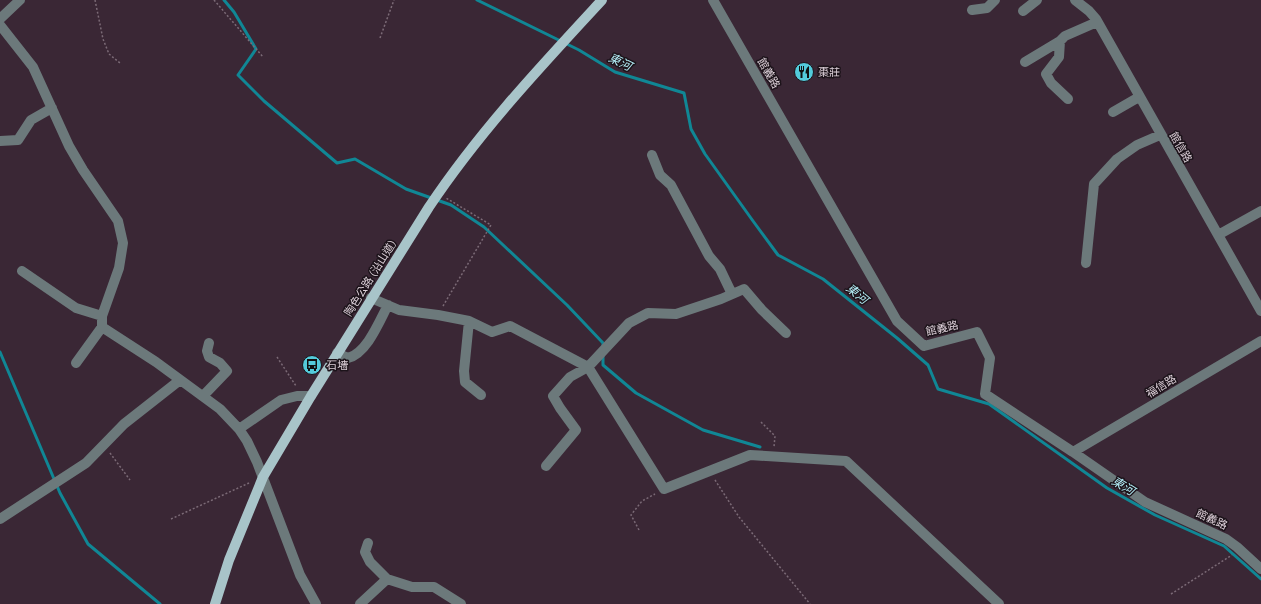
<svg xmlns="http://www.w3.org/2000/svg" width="1261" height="604" font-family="'IBM Plex Sans','Noto Sans TC',sans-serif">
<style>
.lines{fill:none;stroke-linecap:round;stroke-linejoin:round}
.stream{stroke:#108795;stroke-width:3}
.path{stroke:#7b6a76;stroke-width:1.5;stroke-dasharray:2 2;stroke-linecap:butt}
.minor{stroke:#6c797b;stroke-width:10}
.major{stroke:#a8c4c9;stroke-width:10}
.labels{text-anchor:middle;stroke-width:3;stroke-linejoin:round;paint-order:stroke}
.poi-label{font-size:11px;fill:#ded1da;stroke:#1c131a;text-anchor:start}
.street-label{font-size:11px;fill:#ded1da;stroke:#1c131a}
.water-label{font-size:12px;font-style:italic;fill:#b3edf6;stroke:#1c131a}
</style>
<rect width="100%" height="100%" fill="#3a2735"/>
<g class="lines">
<!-- stream -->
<path class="stream" d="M224,0L234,12L256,49L238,75L264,101L337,163L355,159L406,189L451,205L484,227L567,305L603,343V346
M477,0L579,50L615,72L684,93L691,129L705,154L753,221L778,255L823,279L897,338L928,365L938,389L989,404L1107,488L1155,515L1224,546L1261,579
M0,352L60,493L88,544L160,604
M603,356V365L636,393L703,430L760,447"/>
<!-- path -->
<path class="path" d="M95,0L103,39L109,54L120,63
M214,0L263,57
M380,38L394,0
M443,306L491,225L446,198
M277,357L296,386
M761,422L775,436L774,447
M110,453L130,480
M715,480L739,517L810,604
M171,519L249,483
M639,530L631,515L642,501L655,494
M1171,594L1232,555"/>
<!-- minor -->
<path class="minor" d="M713,0L897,321L924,346L977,332L990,358L985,394L1073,452L1145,502L1226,539L1237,547L1261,569
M1075,0L1089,11L1096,19L1261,311
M972,10L987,8L995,0
M1023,11L1037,0
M0,19L20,0
M0,25L33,67L69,146L83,170L118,221L123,243L119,268L102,316V327L156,362L220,409L239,429L247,441L257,462L300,575L316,604
M1060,41L1059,57L1046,74L1051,83L1068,99
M1025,62L1060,41L1065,36L1097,22
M1113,112L1139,97
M0,141L18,140L31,120L52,108
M652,155L660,175L671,185L709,256L720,269L732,294
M1218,235L1261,211
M1086,263L1094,184L1117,159L1137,145L1160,135
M22,271L76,308L102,316
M371,298L399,310L438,315L469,321L492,332L510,326L588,367L664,489L750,455L846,461L999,604
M469,321L464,371L465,382L481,395
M337,353L348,358C367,353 379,322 388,305
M76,363L102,327
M203,396L227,371L220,363L209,357L207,351L209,343
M239,429L281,400L297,396H311
M1073,452L1261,341
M546,466L576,430L560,408L553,396L570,377L588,367L629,323L648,313L676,314L721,299L744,289L762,310L786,333
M0,519L86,463L124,424L180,380
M368,543L365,552L370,562L387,579
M360,604L387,579L412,587H434L461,604"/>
<!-- major -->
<path class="major" d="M215,604L229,560L263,477L311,396L429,207C479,132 541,66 602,0"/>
</g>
<!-- icons -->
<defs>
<g id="restaurant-disc" transform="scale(1)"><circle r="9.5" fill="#53cbdb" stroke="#1c131a"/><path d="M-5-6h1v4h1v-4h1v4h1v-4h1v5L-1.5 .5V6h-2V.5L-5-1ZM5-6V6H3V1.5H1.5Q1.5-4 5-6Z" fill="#111"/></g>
<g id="bus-disc" transform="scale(1)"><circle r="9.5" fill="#53cbdb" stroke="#1c131a"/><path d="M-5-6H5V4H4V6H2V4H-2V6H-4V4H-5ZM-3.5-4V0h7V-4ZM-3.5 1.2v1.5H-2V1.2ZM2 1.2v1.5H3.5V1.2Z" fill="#111"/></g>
</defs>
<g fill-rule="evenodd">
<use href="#restaurant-disc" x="804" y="72"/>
<use href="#bus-disc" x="312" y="365"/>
</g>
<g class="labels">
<!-- poi labels -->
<g class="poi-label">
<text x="818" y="76">棗莊</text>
<text x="326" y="369">石墻</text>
</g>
<!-- street labels -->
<g class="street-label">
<text transform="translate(769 73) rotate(60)" y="4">館義路</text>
<text transform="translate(1181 147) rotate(60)" y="4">館信路</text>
<text transform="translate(370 278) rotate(-58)" y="4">陶色公路 (沿山道)</text>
<text transform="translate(942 328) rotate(-13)" y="4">館義路</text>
<text transform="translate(1161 386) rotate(-31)" y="4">福信路</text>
<text transform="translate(1212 519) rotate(25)" y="4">館義路</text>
</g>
<!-- water labels -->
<g class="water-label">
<text transform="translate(620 62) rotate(25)" y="4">東河</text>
<text transform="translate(857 294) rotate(39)" y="4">東河</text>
<text transform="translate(1123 486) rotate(31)" y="4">東河</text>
</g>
</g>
</svg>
